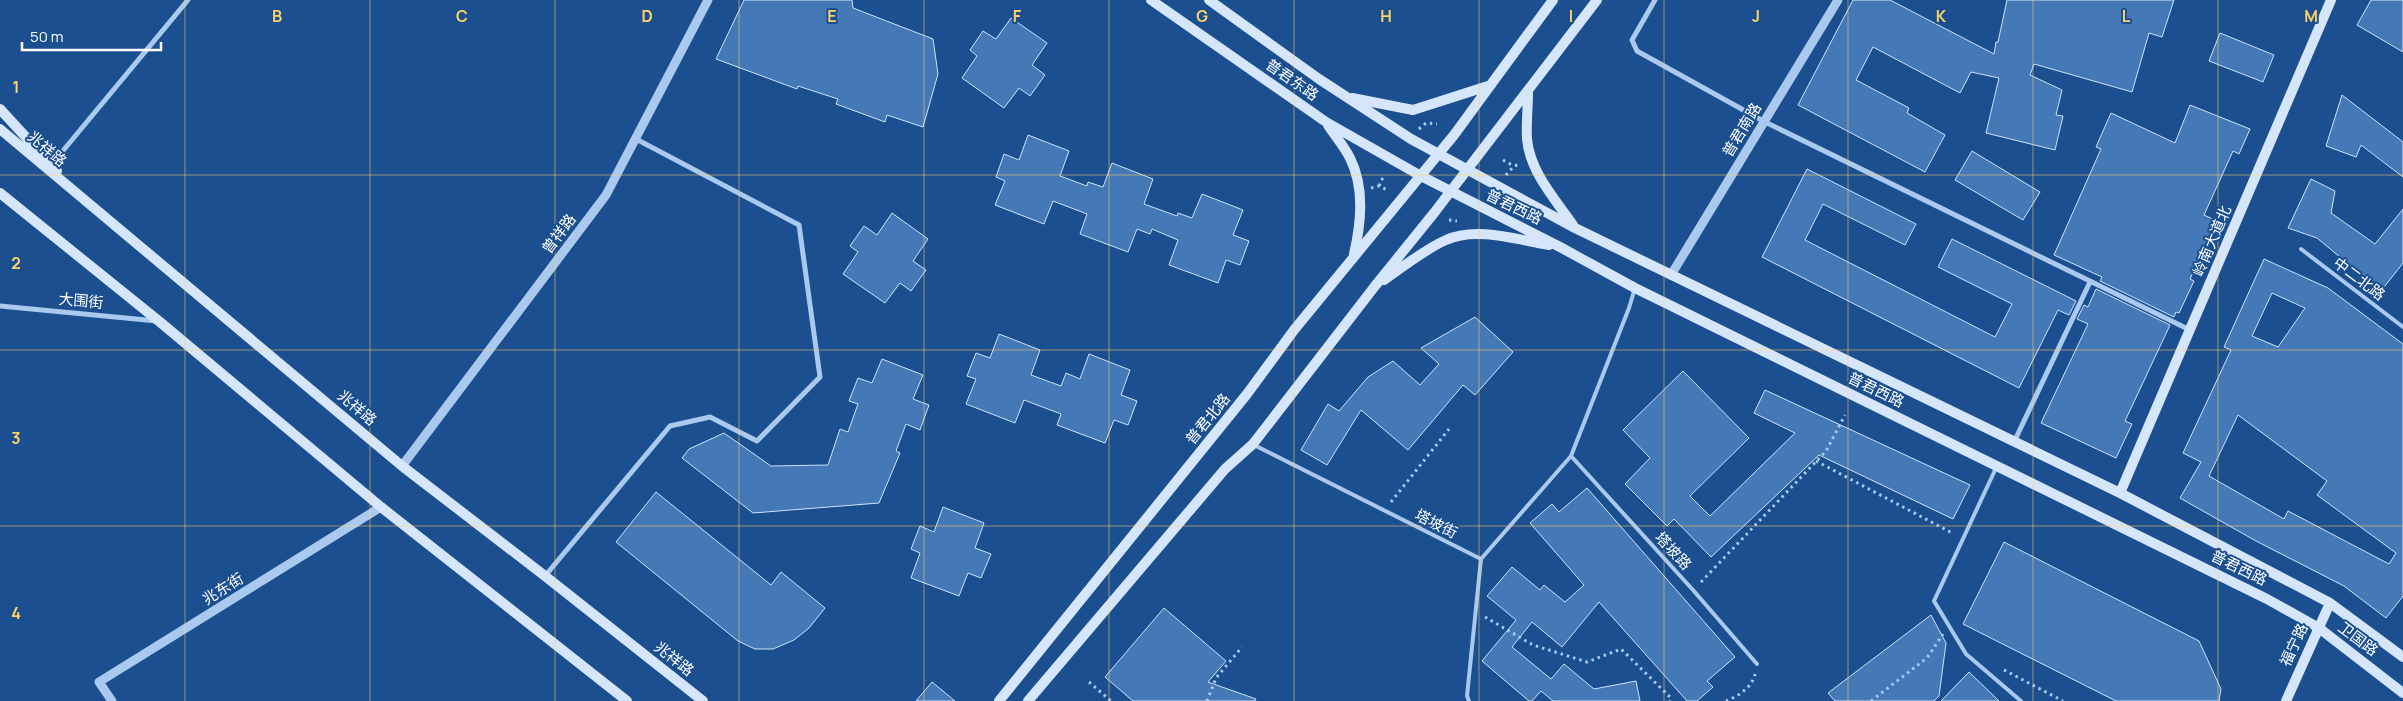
<svg xmlns="http://www.w3.org/2000/svg" width="2403" height="701" font-family="Manrope,'Noto Sans SC',sans-serif">
<style>
.building{fill:#4478b7;stroke:#cfe3fa;fill-rule:evenodd}
.lines{fill:none;stroke-linecap:round;stroke-linejoin:round}
.path{stroke:#a9c9ee;stroke-width:3;stroke-dasharray:2.5 4;stroke-linecap:butt}
.service{stroke:#a9c9ee;stroke-width:4}
.minor{stroke:#a9c9ee;stroke-width:5}
.tertiary{stroke:#a9c9ee;stroke-width:9}
.secondary{stroke:#d6e6fa;stroke-width:10}
.grid{fill:none;stroke:#ffd166;stroke-width:1;stroke-opacity:0.55}
.labels{text-anchor:middle;stroke-width:4;stroke-linejoin:round;paint-order:stroke}
.street-label{font-size:15px;fill:#fff;stroke:#1b4f8f}
.grid-label{font-size:16px;text-anchor:middle;font-weight:bold;fill:#ffd166;stroke:#1b4f8f;stroke-width:4;stroke-linejoin:round;paint-order:stroke}
</style>
<rect width="100%" height="100%" fill="#1b4f8f"/>
<!-- building -->
<path class="building" d="M744,0H852L853,8L933,39L938,74L923,127L887,115L885,122L836,104L838,99L798,86L797,89L716,59Z
M1853,0H1890L1994,54L1996,42H1998L2007,0H2174L2162,37L2149,33L2132,92L2034,64L2030,75L2062,90L2056,115L2063,116L2055,150L1986,133L1999,78L1971,72L1960,93L1873,47L1856,80L1909,108L1907,113L1945,135L1925,172L1798,105Z
M2371,0H2403V52L2357,25Z
M1011,18L1047,43L1032,65L1045,75L1030,96L1019,88L1004,108L962,78L977,56L970,50L983,31L996,39Z
M2220,33L2274,55L2263,82L2209,61Z
M2342,95L2403,142V177L2361,145L2356,157L2326,146Z
M2190,105L2250,129L2239,154L2233,151L2204,215L2217,221L2190,279L2194,281L2179,313L2176,312L2174,317L2100,281L2102,277L2054,255L2101,149L2096,147L2111,113L2175,143Z
M1028,135L1069,151L1060,176L1087,186L1088,182L1103,187L1112,163L1153,179L1144,204L1177,216L1178,213L1192,218L1202,194L1243,210L1233,235L1249,241L1240,265L1226,260L1218,283L1169,265L1178,240L1152,229L1150,234L1137,229L1128,252L1080,234L1087,214L1053,201L1044,224L995,205L1005,181L996,177L1004,154L1019,160Z
M1972,151L2040,192L2023,220L1955,180Z
M1807,169L1916,224L1905,245L1823,204L1805,240L1995,337L2012,304L1938,267L1952,239L2076,301L2069,315L2058,310L2019,388L1762,257Z
M2311,179L2335,191L2331,213L2375,244L2403,209V263L2381,291L2317,238L2288,228Z
M892,213L928,239L913,261L926,270L911,291L900,283L885,303L843,274L858,252L850,246L864,226L877,235Z
M2264,259L2328,288L2403,344V596L2386,618L2344,586L2256,541L2180,498L2201,462L2183,453L2231,350L2224,347ZM2272,293L2305,308L2278,347L2252,336ZM2238,415L2327,481L2317,495L2396,553L2389,564L2288,511L2284,519L2209,476Z
M2096,289L2170,325L2125,421L2132,424L2116,458L2041,423L2088,324L2077,319L2084,305L2088,307Z
M1475,317L1513,352L1475,395L1463,385L1408,450L1361,410L1327,465L1301,450L1328,404L1339,411L1368,377L1393,361L1420,385L1439,364L1421,348Z
M999,334L1040,350L1031,375L1061,386L1066,373L1080,379L1089,354L1130,370L1121,395L1137,401L1128,425L1114,420L1105,443L1057,425L1061,414L1024,400L1015,423L966,404L976,379L967,376L976,353L990,358Z
M882,359L923,375L913,399L929,405L920,430L906,424L896,451L900,453L879,503L753,513L682,458L689,449L724,433L771,466L828,465L840,429L848,432L858,404L849,401L858,378L872,383Z
M1683,371L1749,438L1690,496L1710,516L1795,433L1754,413L1765,390L1970,485L1953,519L1819,455L1711,557L1674,519L1667,526L1625,484L1650,458L1623,430Z
M1587,488L1735,657L1707,681L1713,687L1697,701H1687L1599,602L1562,647L1532,622L1512,647L1551,679L1564,664L1594,689L1636,681L1640,701H1553L1541,691L1532,701H1529L1482,661L1516,620L1487,596L1512,567L1540,590L1544,585L1565,602L1584,585L1530,523L1552,504L1559,512Z
M656,492L771,585L781,572L825,608L809,628L794,640L773,649H755L738,641L616,542Z
M943,507L984,523L975,548L991,554L981,578L968,573L959,596L911,578L920,553L911,549L920,526L934,532Z
M2004,542L2199,641L2221,689L2219,701H2116L1963,624Z
M1164,608L1226,661L1208,682L1256,699L1255,701H1133L1105,677Z
M1931,615L1946,643L1939,696L1934,701H1835L1828,693Z
M1969,672L1999,701H1941Z
M932,682L955,701H916Z"/>
<g class="lines">
<!-- path -->
<path class="path" d="M1419,129L1426,123L1437,124
M1503,160L1514,166
M1506,175L1514,166L1521,164
M1379,186L1384,175
M1371,188L1379,186L1387,190
M1449,220L1457,221
M1816,461L1954,534
M1391,502L1449,429
M1701,582L1826,451L1845,415
M1485,617L1533,645L1587,662L1621,649L1671,698L1670,701
M2004,670L2063,701
M1089,682L1111,701
M1207,701L1216,678L1242,647
M1726,701C1738,696 1752,688 1755,674
M1871,701L1927,658L1943,634"/>
<!-- service -->
<path class="service" d="M2301,249L2403,327
M1254,445L1481,559L1467,696L1469,701
M1571,456L1693,590L1757,664
M1996,468L1934,601L1966,654L2021,701
M1481,559L1571,456L1629,308L1635,288"/>
<!-- minor -->
<path class="minor" d="M1655,0L1632,40L1637,51L1765,122L2190,330
M52,164L188,0
M0,306L157,321
M2015,440L2090,282
M545,576L670,426L710,417L757,441L820,377L799,225L636,139"/>
<!-- tertiary -->
<path class="tertiary" d="M1671,275L1838,0
M402,466L606,195L708,0
M112,701L99,682L381,507"/>
<!-- secondary -->
<path class="secondary" d="M1151,0L1326,122L1421,176L1560,247L1635,288L2267,599L2319,628L2403,693
M1209,0L1319,79L1411,139L1575,228L2120,493L2330,603L2403,657
M1528,92C1528,107 1526,124 1527,139C1530,172 1555,199 1573,225
M1352,98L1413,110L1491,85
M0,109L57,171
M1328,125C1335,136 1344,146 1350,158C1365,188 1361,223 1354,254
M0,129L402,466L545,576L703,701
M0,193L160,322L381,507L627,701
M1384,280C1403,267 1425,249 1446,240C1476,226 1518,240 1549,245
M2120,493L2331,0
M999,701L1247,394L1294,330L1454,135L1553,0
M1028,701L1225,469L1253,444L1375,286L1434,213L1597,0
M2286,701L2330,603"/>
</g>
<!-- grid -->
<path class="grid" d="M185,0V701M370,0V701M555,0V701M739,0V701M924,0V701M1109,0V701M1294,0V701M1479,0V701M1664,0V701M1848,0V701M2033,0V701M2218,0V701M0,175H2403M0,350H2403M0,526H2403"/>
<g class="labels">
<!-- street labels -->
<g class="street-label">
<text transform="translate(1292 80) rotate(35)" y="5">普君东路</text>
<text transform="translate(1742 130) rotate(-59)" y="5">普君南路</text>
<text transform="translate(47 149) rotate(40)" y="5">兆祥路</text>
<text transform="translate(1514 207) rotate(26)" y="5">普君西路</text>
<text transform="translate(559 234) rotate(-53)" y="5">曾祥路</text>
<text transform="translate(2212 241) rotate(-67)" y="5">岭南大道北</text>
<text transform="translate(2359 279) rotate(37)" y="5">中二北路</text>
<text transform="translate(81 301) rotate(5)" y="5">大围街</text>
<text transform="translate(1876 390) rotate(26)" y="5">普君西路</text>
<text transform="translate(357 408) rotate(40)" y="5">兆祥路</text>
<text transform="translate(1208 419) rotate(-51)" y="5">普君北路</text>
<text transform="translate(1436 524) rotate(27)" y="5">塔坡街</text>
<text transform="translate(1673 551) rotate(47)" y="5">塔坡路</text>
<text transform="translate(2239 568) rotate(26)" y="5">普君西路</text>
<text transform="translate(223 589) rotate(-32)" y="5">兆东街</text>
<text transform="translate(2358 639) rotate(37)" y="5">卫国路</text>
<text transform="translate(2294 645) rotate(-65)" y="5">福宁路</text>
<text transform="translate(674 659) rotate(38)" y="5">兆祥路</text>
</g>
</g>
<g class="grid-label">
<text x="277" y="22">B</text>
<text x="462" y="22">C</text>
<text x="647" y="22">D</text>
<text x="832" y="22">E</text>
<text x="1017" y="22">F</text>
<text x="1202" y="22">G</text>
<text x="1386" y="22">H</text>
<text x="1571" y="22">I</text>
<text x="1756" y="22">J</text>
<text x="1941" y="22">K</text>
<text x="2126" y="22">L</text>
<text x="2311" y="22">M</text>
<text x="16" y="93">1</text>
<text x="16" y="269">2</text>
<text x="16" y="444">3</text>
<text x="16" y="619">4</text>
</g>
<!-- scale -->
<path d="M22 42v8h139v-8" fill="none" stroke="#ffffff" stroke-width="2.5"/>
<text x="30" y="42" font-size="15" fill="#ffffff" stroke="#1b4f8f" stroke-width="4" paint-order="stroke">50 m</text>
</svg>
